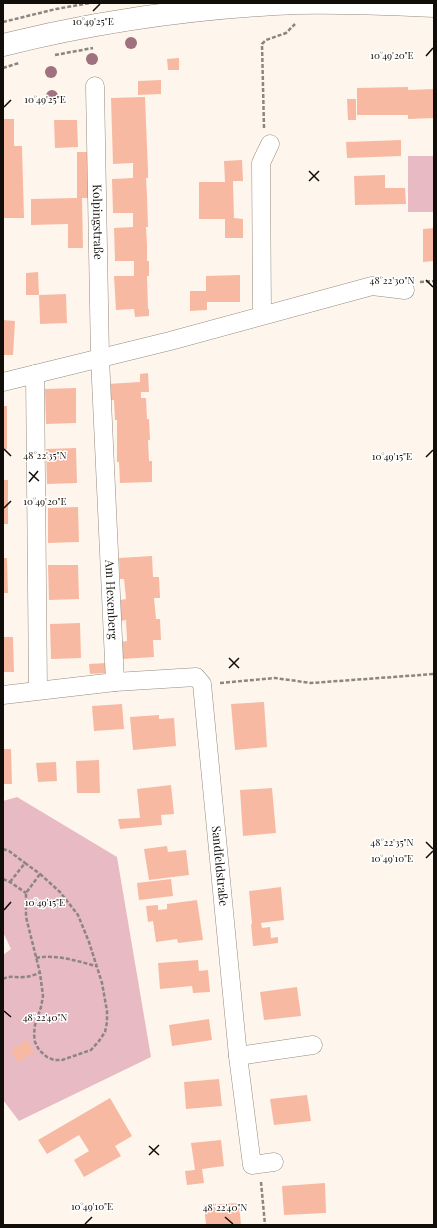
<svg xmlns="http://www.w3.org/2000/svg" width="437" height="1228" font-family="'Playfair Display',serif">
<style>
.green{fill:#e8bac3}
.building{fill:#f8b9a2}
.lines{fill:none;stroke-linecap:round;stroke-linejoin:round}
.street-casing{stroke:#968b7d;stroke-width:19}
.secondary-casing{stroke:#968b7d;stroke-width:23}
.path{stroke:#8c867f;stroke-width:2.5;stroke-dasharray:4 2;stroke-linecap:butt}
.street{stroke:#fff;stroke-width:18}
.secondary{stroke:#fff;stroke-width:22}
.tree{fill:#a0717e}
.ticks{fill:none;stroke:#110d08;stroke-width:1.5}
.labels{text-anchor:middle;stroke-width:3;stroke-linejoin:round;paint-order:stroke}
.street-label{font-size:12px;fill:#110d08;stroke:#fff}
.ticks-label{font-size:10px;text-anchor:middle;fill:#110d08;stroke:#fff;stroke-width:3;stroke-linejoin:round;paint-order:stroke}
</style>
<rect width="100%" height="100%" fill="#fef6ed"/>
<!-- green -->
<path class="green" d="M408,156H434V212H408Z
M17,797L117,857L151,1057L19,1121L3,1100V955L11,949L3,932V801Z"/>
<!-- building -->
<path class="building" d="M179,58V70H168L167,59Z
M161,80V94L138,95V81Z
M408,87V90L434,89V118L408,119V115H357V88Z
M145,97L148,171V178H146L147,195L148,227H146L147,244V261H149V276H147L148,309H149V316L135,317L134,309L116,310L114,276H134V261H115L114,228L133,227V213H113L112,179L133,178V163L113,164L111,98Z
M347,99H356V120H348Z
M3,119H14V146H22L24,218H3Z
M54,120H77L78,147L55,148Z
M401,140V156L347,158L346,142Z
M77,152H88L89,198H82L83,248H68V224L31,225V199L77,198Z
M242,160L243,181H233L234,218L243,219V238H225V219H199V182H225L224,161Z
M385,175V188H405L406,204L355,205L354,176Z
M434,228V261L423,262V229Z
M38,272L39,295H26V273Z
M240,275V302H207V310L190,311V291H206V276Z
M66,294L67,323L40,324L39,295Z
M3,320L15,321L13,355H3Z
M148,373L149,392H141V398H146L147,419H149L150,440H148L149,461H152V482L120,483L119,462H117V420H115L114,400H107V384L140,382V374Z
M76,388V423L46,424L45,389Z
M3,406H7V449L3,450Z
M76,448L77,483L47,484L46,449Z
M3,480H8V524H3Z
M78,507L79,542L48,543V508Z
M152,556L153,577H159L160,598H154L156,619H160L161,640H153L154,657L122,659L121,642L127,641L126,620L121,621L120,600L126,599L124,579H120L119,558Z
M3,558H7L8,593H3Z
M48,565H78L79,599L49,600Z
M80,623L81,658L51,659L50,624Z
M3,637H13L14,672H3Z
M106,663L107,673L90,674L89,664Z
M264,702L267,747L235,750L231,704Z
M122,704L124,729L94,731L92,706Z
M159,715V719L174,718L176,746L133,750L130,717Z
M3,749H11L12,784H3Z
M99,760L100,793H77L76,761Z
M56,762L57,781L38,782L36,763Z
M171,785L174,814L161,815L162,825L120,829L118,819L140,818L137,789Z
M272,788L276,833L243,836L240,790Z
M167,846L168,852L186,850L189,875L149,880L144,849Z
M171,879L173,896L139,900L137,883Z
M281,887L284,920L261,923L262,928L270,927L271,938L278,937V943L253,946L251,924H252L249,891Z
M197,900L203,940L178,943L177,939L156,942L153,921L148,922L146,906L158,905V910L167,909V904Z
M198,960L199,971L208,970L210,992L193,993L192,986L160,989L158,963Z
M297,987L301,1016L264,1020L260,992Z
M209,1019L212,1040L172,1046L169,1025Z
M27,1040L34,1052L18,1062L11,1050Z
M219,1079L222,1106L186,1109L184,1082Z
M307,1095L311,1121L274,1125L270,1099Z
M110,1098L132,1136L115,1146L121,1156L84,1177L74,1160L89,1151L79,1135L47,1154L38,1140Z
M221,1140L224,1166L202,1169L204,1183L187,1185L185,1171L195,1170L191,1143Z
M325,1183L326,1213L284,1215L282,1186Z
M239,1203L241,1225H206L204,1205Z"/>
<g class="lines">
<!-- street casing -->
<g class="street-casing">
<g id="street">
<path id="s1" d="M95,86L100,358L115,682"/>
<path d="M262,315L261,163L270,144"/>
<path d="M35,374L38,690"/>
<path d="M3,382L170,341L372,286L405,290"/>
<path id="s2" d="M3,695L115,682L196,677L202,684L238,1056L252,1165L274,1162"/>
<path d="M238,1056L313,1045"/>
</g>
</g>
<!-- secondary casing -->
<g class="secondary-casing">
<path id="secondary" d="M3,45C99,21 198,7 297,3C343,2 389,4 434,6"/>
</g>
<!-- path -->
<path class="path" d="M3,22L56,9L90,3
M55,55L93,48
M3,68L19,63
M264,128L262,44L266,40L286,33L295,24
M420,282L434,281
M220,683L275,678L311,683L434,674
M3,849L9,851L25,863
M40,874L60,892L78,915L89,942L102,983L107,1011V1022L105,1032L99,1041L91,1050L62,1060H54L47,1057L39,1050L35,1042L34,1034L35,1025L41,1007L43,996L40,973L26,917V893Z
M3,879L10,882L26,893
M10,882L25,863L40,874
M36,958C56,954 77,961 96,966
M3,979C10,975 16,978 23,977C29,977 34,975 39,973
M261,1182L265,1225"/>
<!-- street -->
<use href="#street" class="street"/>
<!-- secondary -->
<use href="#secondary" class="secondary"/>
</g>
<!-- trees -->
<g class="tree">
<circle cx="131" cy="43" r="6"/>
<circle cx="92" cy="59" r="6"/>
<circle cx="51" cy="72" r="6"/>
<circle cx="52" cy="96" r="6"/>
</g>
<!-- ticks -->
<path class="ticks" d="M93,11L100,4M426,56L433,48M4,107L11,100M309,171L319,181M309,181L319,171M426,280L433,287M4,449L11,456M426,457L433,450M29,472L39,481M29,482L38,471M4,508L11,501M229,658L239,668M229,668L239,658M426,842L433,849M426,858L433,851M4,910L11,902M4,1011L11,1017M149,1146L159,1155M149,1155L159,1145M225,1217L233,1224M85,1224L92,1217"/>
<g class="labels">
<!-- street labels -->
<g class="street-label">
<text dy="4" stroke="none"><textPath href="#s1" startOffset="136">Kolpingstraße</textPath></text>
<text dy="4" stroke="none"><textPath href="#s1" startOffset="514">Am Hexenberg</textPath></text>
<text dy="4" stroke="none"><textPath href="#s2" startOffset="386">Sandfeldstraße</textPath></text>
</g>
</g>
<g class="ticks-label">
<text x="93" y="25">10°49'25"E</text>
<text x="392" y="59">10°49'20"E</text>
<text x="45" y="103">10°49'25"E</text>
<text x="392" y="284">48°22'30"N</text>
<text x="45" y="459">48°22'35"N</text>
<text x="392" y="460">10°49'15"E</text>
<text x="45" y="505">10°49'20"E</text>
<text x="392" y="846">48°22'35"N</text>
<text x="392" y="862">10°49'10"E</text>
<text x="45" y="906">10°49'15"E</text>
<text x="45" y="1021">48°22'40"N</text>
<text x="92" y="1210">10°49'10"E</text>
<text x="225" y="1211">48°22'40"N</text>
</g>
<!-- border -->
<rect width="437" height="1228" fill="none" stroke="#110d08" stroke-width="8"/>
</svg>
